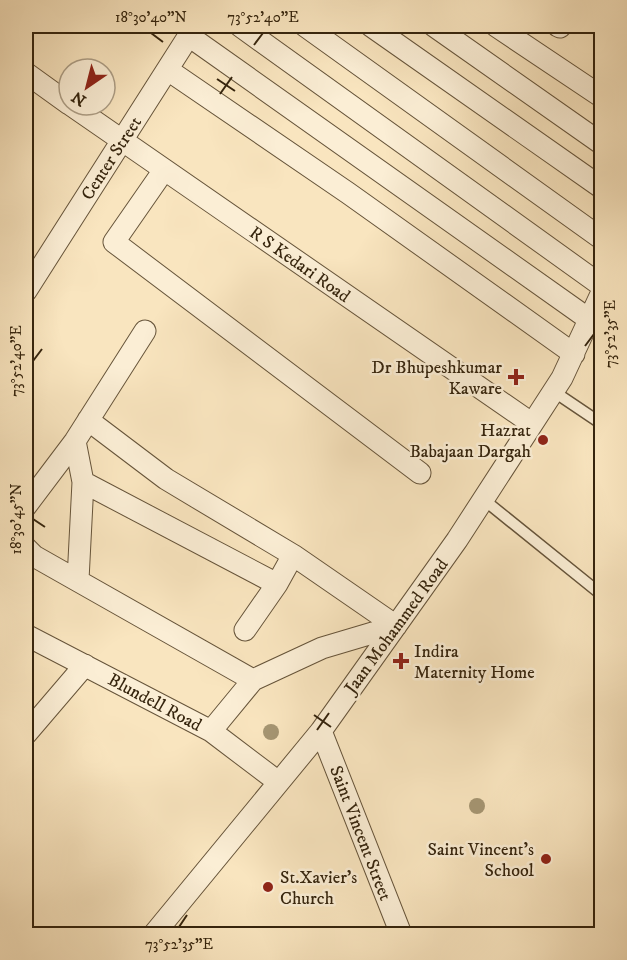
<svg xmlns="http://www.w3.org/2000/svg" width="627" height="960" font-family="'IM FELL DW Pica',serif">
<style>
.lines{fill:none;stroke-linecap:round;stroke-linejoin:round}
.lane-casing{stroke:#66543a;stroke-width:13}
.street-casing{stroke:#66543a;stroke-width:23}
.lane{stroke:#fbeed5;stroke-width:10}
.street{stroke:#fbeed5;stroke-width:21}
.tree{fill:#a59572}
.ticks{fill:none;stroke:#35240d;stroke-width:2}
.poi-dot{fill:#8f2418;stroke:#fbeed5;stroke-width:2}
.labels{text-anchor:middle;stroke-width:5;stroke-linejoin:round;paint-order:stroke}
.street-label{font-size:18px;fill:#35240d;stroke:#fbeed5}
.poi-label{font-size:18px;fill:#35240d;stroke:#fbeed5;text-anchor:end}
.neatline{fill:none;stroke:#35240d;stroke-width:2}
.ticks-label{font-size:15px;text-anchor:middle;fill:#35240d}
</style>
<rect width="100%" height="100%" fill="#f9e5bf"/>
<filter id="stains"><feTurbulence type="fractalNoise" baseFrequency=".00333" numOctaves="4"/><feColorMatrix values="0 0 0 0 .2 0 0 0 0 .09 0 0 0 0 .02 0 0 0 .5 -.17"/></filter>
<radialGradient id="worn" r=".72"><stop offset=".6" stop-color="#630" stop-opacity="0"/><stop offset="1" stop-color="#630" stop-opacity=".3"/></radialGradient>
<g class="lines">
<!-- lane casing -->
<g class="lane-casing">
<path id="lane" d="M553,391L602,424
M483,499L602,595"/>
</g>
<!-- street casing -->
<g class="street-casing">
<path id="street" d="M240,26L602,286
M305,26L602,239
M371,26L602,188
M434,26L602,144
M496,26L602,97
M558,26L560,27
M189,36L590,320
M168,70L348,193L574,354
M26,73L69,104
M71,105L531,423
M164,170L114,242L420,473
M26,291L195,26
M88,420L166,479L293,555L396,626
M75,441L83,482L78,580
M83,482L277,584
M26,506L75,441L145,331
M26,548L34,556L253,680
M245,630L277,584L293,555
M26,635L211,731L277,781
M211,731L253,680L322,648L396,626
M321,731L401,934
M26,734L85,665
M154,934L321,731L457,540L562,378L602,292"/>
</g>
<!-- lane -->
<use href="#lane" class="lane"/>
<!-- street -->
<use href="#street" class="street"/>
</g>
<!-- trees -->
<g class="tree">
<circle cx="271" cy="732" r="8"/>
<circle cx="477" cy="806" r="8"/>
</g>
<!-- ticks -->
<path class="ticks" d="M151,33L163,42M254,45L263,33M217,79L235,91M220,94L232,77M585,346L594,334M33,361L42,349M33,519L45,527M314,715L331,727M317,730L329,713M179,927L187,915"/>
<!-- markers -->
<g class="poi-dot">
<path d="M513 368h6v6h6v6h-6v6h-6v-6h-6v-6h6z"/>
<circle cx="543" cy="440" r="6"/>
<path d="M398 652h6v6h6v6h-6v6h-6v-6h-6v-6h6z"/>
<circle cx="546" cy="859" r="6"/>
<circle cx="268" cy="887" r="6"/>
</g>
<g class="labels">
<!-- street labels -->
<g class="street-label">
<text transform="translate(111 158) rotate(-57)" y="6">Center Street</text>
<text transform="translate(300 264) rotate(35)" y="6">R S Kedari Road</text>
<text transform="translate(396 626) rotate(-54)" y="6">Jaan Mohammed Road</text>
<text transform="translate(155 702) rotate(28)" y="6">Blundell Road</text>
<text transform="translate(361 833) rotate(69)" y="6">Saint Vincent Street</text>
</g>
<!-- poi labels -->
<g class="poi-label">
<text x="502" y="373">Dr Bhupeshkumar<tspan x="502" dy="21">Kaware</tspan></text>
<text x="531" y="436">Hazrat<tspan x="531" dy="21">Babajaan Dargah</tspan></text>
<text x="414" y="657" text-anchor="start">Indira<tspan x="414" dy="21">Maternity Home</tspan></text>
<text x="534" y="855">Saint Vincent's<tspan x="534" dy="21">School</tspan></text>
<text x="280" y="883" text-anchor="start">St.Xavier's<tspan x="280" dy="21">Church</tspan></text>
</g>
</g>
<!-- margin -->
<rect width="627" height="960" fill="none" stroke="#f9e5bf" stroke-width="66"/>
<!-- north arrow -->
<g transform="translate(87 87) rotate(215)"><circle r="28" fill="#fbeed5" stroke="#ac9d85" stroke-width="1.5"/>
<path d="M0-4.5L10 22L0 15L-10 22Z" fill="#8f2418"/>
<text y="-9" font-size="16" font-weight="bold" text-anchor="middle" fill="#35240d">N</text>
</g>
<rect x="33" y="33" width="561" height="894" class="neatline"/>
<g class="ticks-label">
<text x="151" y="22">18°30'40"N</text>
<text x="263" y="22">73°52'40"E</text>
<text transform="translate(610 334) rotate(-90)" y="5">73°52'35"E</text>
<text transform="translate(16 361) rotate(-90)" y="5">73°52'40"E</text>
<text transform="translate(16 519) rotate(-90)" y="5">18°30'45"N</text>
<text x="179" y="949">73°52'35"E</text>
</g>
<rect width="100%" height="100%" filter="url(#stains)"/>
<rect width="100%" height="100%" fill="url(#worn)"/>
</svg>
